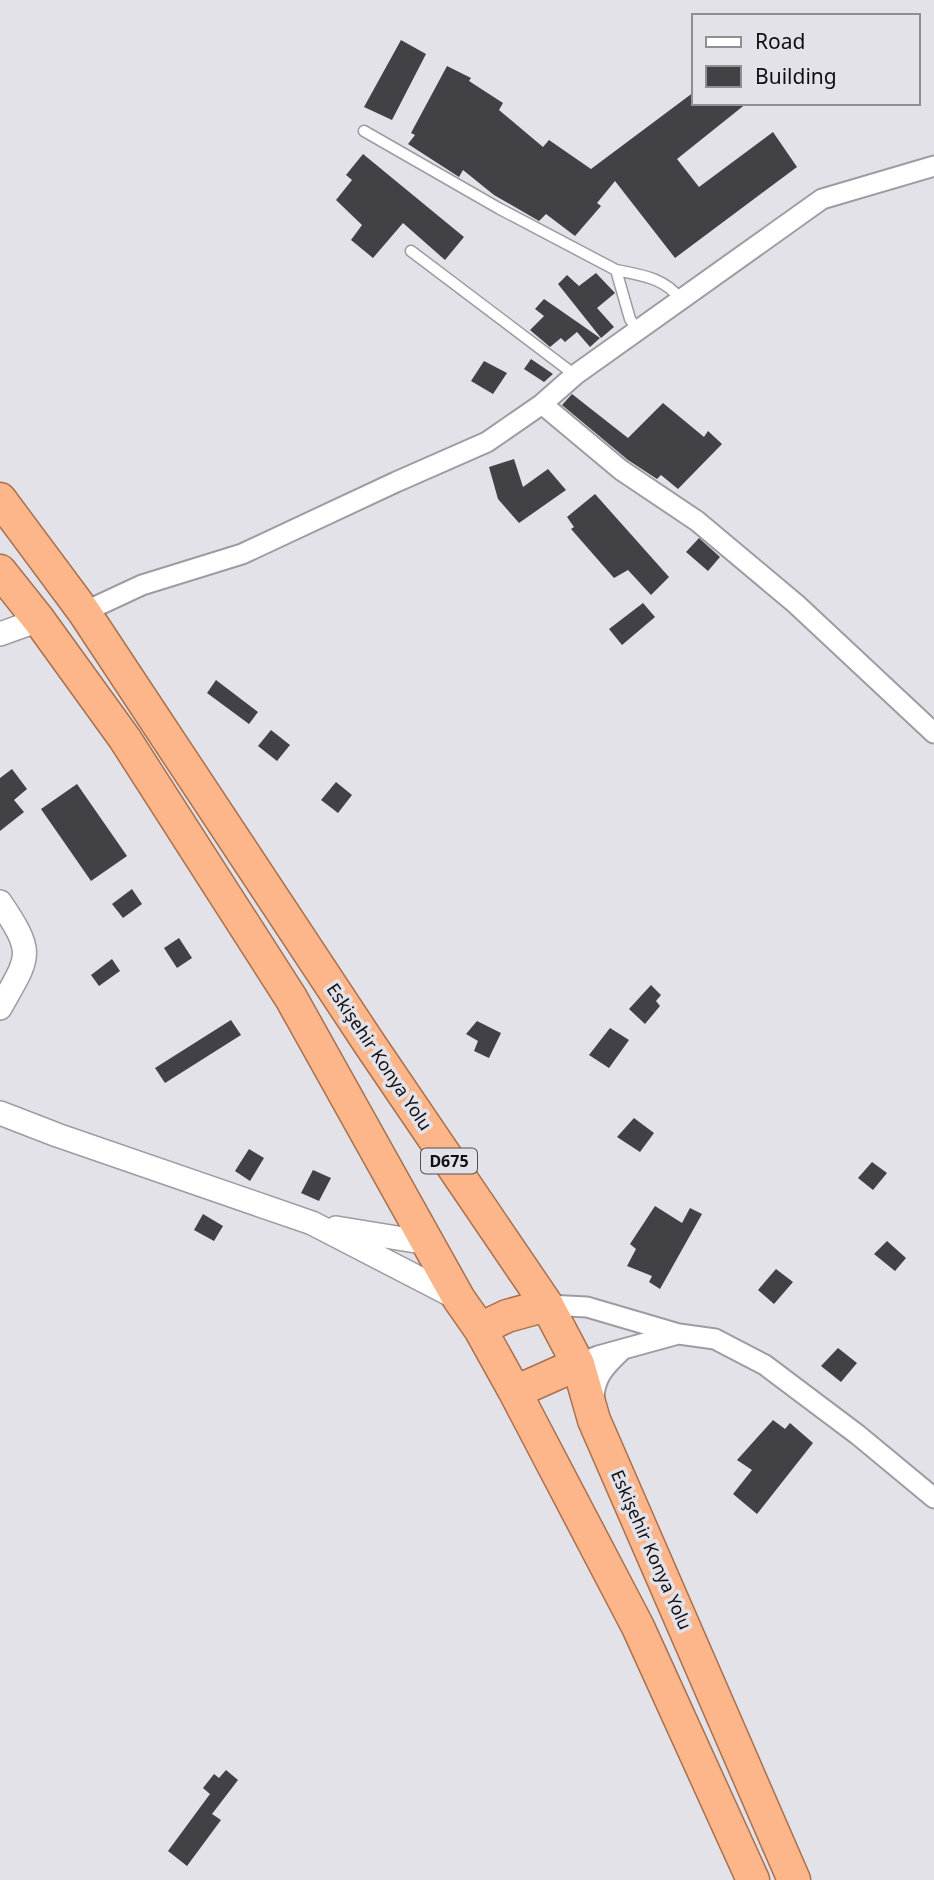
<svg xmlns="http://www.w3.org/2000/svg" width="934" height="1880" font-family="'Noto Sans',sans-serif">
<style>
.building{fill:#424146}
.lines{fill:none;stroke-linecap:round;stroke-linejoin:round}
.service-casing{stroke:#9d9ca2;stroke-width:13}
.minor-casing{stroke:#9d9ca2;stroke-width:23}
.tertiary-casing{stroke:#9d9ca2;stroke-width:26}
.trunk-casing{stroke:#a9704c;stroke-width:35}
.service{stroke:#fff;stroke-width:10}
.minor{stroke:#fff;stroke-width:19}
.tertiary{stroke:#fff;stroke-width:23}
.trunk{stroke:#fcb68a;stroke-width:32}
.labels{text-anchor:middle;stroke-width:7;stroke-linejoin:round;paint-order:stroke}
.shield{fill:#e3e2e9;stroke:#4f4f52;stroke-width:2}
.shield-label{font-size:16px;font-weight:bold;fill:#101012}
.street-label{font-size:18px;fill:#101012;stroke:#e3e2e9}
</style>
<rect width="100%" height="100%" fill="#e3e2e9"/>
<!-- building -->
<path class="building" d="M401,40L426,54L392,120L364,107Z
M447,66L471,78L469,81L503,103L499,110L543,147L549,140L591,169L694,92V103H747L677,159L699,187L773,132L797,167L675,258L615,181L597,203L601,206L575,236L546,214L539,221L494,195L463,170L459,177L408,144L415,135L411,133Z
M363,154L464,237L445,260L403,223L373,258L351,240L362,225L336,200L352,180L346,175Z
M596,273L615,293L597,308L614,327L601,338L558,284L567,275L579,286Z
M544,299L583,326L600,338L590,347L577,332L565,342L561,338L550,347L530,330L544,316L535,309Z
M531,359L553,374L544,382L524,369Z
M484,361L507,373L493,394L471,381Z
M572,394L628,438L663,403L704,437L708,431L722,444L678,489L661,475L657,479L628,460L562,405Z
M514,459L523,487L548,469L566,490L519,523L498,499L489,467Z
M595,494L669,577L651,595L628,570L614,578L571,529L574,527L567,517Z
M699,538L720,557L708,571L686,552Z
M643,603L655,617L622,645L609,629Z
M216,680L258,712L249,724L207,693Z
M271,730L290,745L277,761L258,746Z
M12,769L27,789L14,800L24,812L0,831V778Z
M336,782L352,795L338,813L321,800Z
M77,784L127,856L91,881L41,809Z
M132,889L142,904L123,918L112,904Z
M179,938L192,958L177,968L164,948Z
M112,959L120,971L99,986L91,975Z
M651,985L661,995L656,1001L660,1006L645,1024L629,1009Z
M231,1020L241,1035L165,1083L155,1068Z
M477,1021L501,1033L489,1058L474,1051L478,1041L466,1034Z
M610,1028L629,1040L609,1068L589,1055Z
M634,1118L654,1133L640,1152L617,1137Z
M249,1149L264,1158L250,1181L235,1171Z
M872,1162L887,1173L873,1190L858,1178Z
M313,1170L331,1178L319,1201L301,1193Z
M655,1206L682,1223L690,1208L702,1214L660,1289L649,1282L652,1276L627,1266L636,1249L630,1244Z
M203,1214L223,1226L214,1241L194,1230Z
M887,1241L906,1258L895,1271L874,1254Z
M776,1269L793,1282L774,1304L758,1290Z
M838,1348L857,1363L841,1382L821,1366Z
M773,1420L785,1429L790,1423L813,1443L757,1514L733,1494L752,1470L737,1460Z
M226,1770L238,1780L212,1814L221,1820L187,1866L168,1851L210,1794L203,1788L214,1774L219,1778Z"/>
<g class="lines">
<!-- service casing -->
<g class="service-casing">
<path id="service" d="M364,131L500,209L616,270L630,319L638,331
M411,251L575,375
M616,270C641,275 666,278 681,300"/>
</g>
<!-- minor casing -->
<g class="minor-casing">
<path id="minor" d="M542,404L621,470L697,521L796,604L934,733
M84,612L142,585L242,554L396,482L487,442L542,404L575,375L822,199L934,166
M547,1305L587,1307L679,1334L715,1339L765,1365L858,1435L934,1498
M578,1364L598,1356L678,1334
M594,1402C593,1378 605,1366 621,1351"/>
</g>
<!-- tertiary casing -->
<g class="tertiary-casing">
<path id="tertiary" d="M0,634L39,620
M0,902C36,955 29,956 0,1008
M0,1113L57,1135L312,1223L459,1299
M336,1228L428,1243"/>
</g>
<!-- trunk casing -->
<g class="trunk-casing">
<path id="trunk" d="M0,499L84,612L371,1046L547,1305L578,1364L594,1420L794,1880
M0,571L39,620L125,739L291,998L459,1299L480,1329L515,1392L638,1627L753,1880
M480,1329L507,1316L547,1305
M515,1392L578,1364"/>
</g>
<!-- service -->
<use href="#service" class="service"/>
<!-- minor -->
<use href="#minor" class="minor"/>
<!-- tertiary -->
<use href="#tertiary" class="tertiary"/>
<!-- trunk -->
<use href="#trunk" class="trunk"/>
</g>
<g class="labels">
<!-- shield labels -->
<rect class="shield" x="421" y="1148.5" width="56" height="25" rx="5"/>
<g class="shield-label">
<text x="449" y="1167">D675</text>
</g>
<!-- street labels -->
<g class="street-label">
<text transform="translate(379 1057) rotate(56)" y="6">Eskişehir Konya Yolu</text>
<text transform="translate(651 1550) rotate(66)" y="6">Eskişehir Konya Yolu</text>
</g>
</g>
<!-- legend -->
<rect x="692" y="14" width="228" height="91" fill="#e3e2e9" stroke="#8f8e93" stroke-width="2"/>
<rect x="706" y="37" width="35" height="10" fill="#ffffff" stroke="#8f8e93" stroke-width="2"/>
<text x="755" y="49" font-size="21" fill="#101012">Road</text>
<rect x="706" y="66" width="35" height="21" fill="#424146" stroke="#8f8e93" stroke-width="2"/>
<text x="755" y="84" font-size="21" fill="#101012">Building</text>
</svg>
